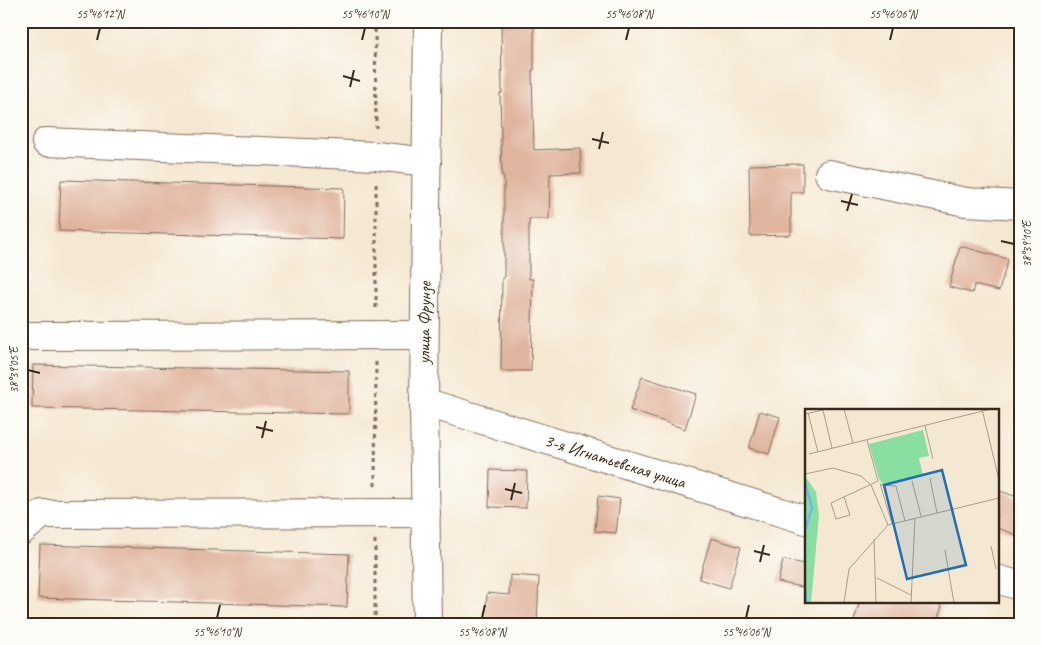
<svg xmlns="http://www.w3.org/2000/svg" width="1041" height="645" font-family="Caveat,sans-serif">
<style>
.building{fill:#e0b49e}
.lines{fill:none;stroke-linecap:round;stroke-linejoin:round}
.minor-casing{stroke:#7c6c5d;stroke-width:30}
.major-casing{stroke:#7c6c5d;stroke-width:30}
.path{stroke:#7c6c5d;stroke-width:3;stroke-dasharray:4 4;stroke-linecap:butt}
.minor{stroke:#fff;stroke-width:28}
.major{stroke:#fff;stroke-width:28}
.ticks{fill:none;stroke:#3b2a1e;stroke-width:2}
.labels{text-anchor:middle;stroke-width:4;stroke-linejoin:round;paint-order:stroke}
.street-label{font-size:18px;fill:#3b2a1e;stroke:#fdfcf7}
.inset-river{fill:none;stroke:#75b6ea;stroke-width:2.5}
.inset-road{fill:none;stroke:#ab9c8a;stroke-width:1}
.view{fill:#1f6fb2;fill-opacity:0.15;stroke:#1f6fb2;stroke-width:2.5}
.inset-edge{fill:none;stroke:#3b2a1e;stroke-width:2.5}
.neatline{fill:none;stroke:#3b2a1e;stroke-width:2}
.ticks-label{font-size:12px;text-anchor:middle;fill:#3b2a1e}
</style>
<rect width="100%" height="100%" fill="#fdfcf7"/>
<filter id="ink" filterUnits="userSpaceOnUse"><feTurbulence type="fractalNoise" baseFrequency=".02" numOctaves="2"/><feDisplacementMap in="SourceGraphic" scale="10" xChannelSelector="R" yChannelSelector="G"/><feConvolveMatrix kernelMatrix="1 2 1 2 8 2 1 2 1" color-interpolation-filters="sRGB"/></filter>
<filter id="wash" filterUnits="userSpaceOnUse"><feTurbulence type="fractalNoise" baseFrequency=".0096" numOctaves="4" result="noise"/><feDisplacementMap in="SourceGraphic" scale="20" xChannelSelector="R" yChannelSelector="G"/><feGaussianBlur stdDeviation="1.12" result="paint"/><feColorMatrix in="noise" values="0 0 0 0 0 0 0 0 0 0 0 0 0 0 0 0 0 1.4 0 .05"/><feComposite in="paint" operator="in"/></filter>
<g filter="url(#wash)">
<rect width="100%" height="100%" fill="#f5e8d2"/>
<g id="blocks">
<!-- building -->
<path class="building" d="M501,21H534V70H532L534,150L580,148L581,173L550,174L549,219H529V279H533L531,371H501L502,278H504V176H502L500,93H502Z
M803,164V192H791V235L750,236L749,165Z
M61,180L344,188L343,239L59,231Z
M960,246L1008,259L999,291L974,285L972,293L949,287Z
M33,365L349,371V414L32,408Z
M642,377L696,394L685,429L630,410Z
M760,411L780,417L769,454L749,448Z
M490,470L527,471L526,508L489,507Z
M997,490L1020,498V536L997,528Z
M598,496L620,499L616,533L595,531Z
M711,538L741,547L729,588L699,579Z
M40,545L349,554L347,607L38,598Z
M783,560L806,564V588L778,582Z
M510,575L539,577L537,624H485L487,593L509,595Z
M860,601H927L942,606L936,624H853Z"/>
</g>
</g>
<g filter="url(#ink)">
<use href="#blocks" fill-opacity="0" stroke="#7c6c5d" stroke-width="1"/>
<g class="lines">
<!-- minor casing -->
<g class="minor-casing">
<path id="minor" d="M46,142L376,156L427,162
M829,174L966,202L1020,205
M32,336L424,335
M424,402L806,520
M21,531L42,514L426,513
M997,579L1020,586"/>
</g>
<!-- major casing -->
<g class="major-casing">
<path id="major" d="M427,624L424,402L428,21"/>
</g>
<!-- path -->
<path class="path" d="M375,21L376,128
M21,116L28,123
M376,308V184
M375,486L376,362
M375,624V539"/>
<!-- minor -->
<use href="#minor" class="minor"/>
<!-- major -->
<use href="#major" class="major"/>
</g>
</g>
<!-- ticks -->
<path class="ticks" d="M97,40L100,28M362,40L365,28M626,40L629,28M890,40L893,28M343,76L360,81M350,87L354,70M592,139L609,143M599,149L603,132M841,201L858,205M847,211L852,194M1001,241L1014,244M28,370L40,373M256,427L273,431M262,438L266,421M505,489L522,493M511,500L515,483M754,551L770,555M760,562L764,545M217,618L220,605M482,618L485,605M746,618L749,605"/>
<g class="labels">
<!-- street labels -->
<g class="street-label">
<text transform="translate(424 323) rotate(-89)" y="6">улица Фрунзе</text>
<text transform="translate(615 461) rotate(17)" y="6">3-я Игнатьевская улица</text>
</g>
</g>
<!-- overview -->
<g transform="translate(805 409)">
<rect width="194" height="194" fill="#f5e8d2"/>
<path d="M118,21L124,47L114,49L118,66L78,75L74,70L64,35ZM0,67L11,83L14,106L6,194H0Z" fill="#89dfa2"/>
<path class="inset-river" d="M0,74L7,98L0,122M0,174L1,194"/>
<path class="inset-road" d="M39,0L48,34M177,0L194,71M3,4L13,43M0,5L18,1L27,39M120,17L128,50M4,45L186,0M0,65L28,59L56,67L66,76L83,116L194,89M125,69L132,104M107,72L116,107M75,74L87,115M75,76L91,77L100,112M39,88L45,106L31,110L26,94L73,72L62,31M69,130L71,194M186,137L191,160M140,141L149,194M72,169L106,186M39,194L44,160L83,116M106,194L110,109"/>
<path class="view" d="M137,61L161,156L102,170L79,76Z"/>
<rect width="194" height="194" class="inset-edge"/>
</g>
<!-- margin -->
<rect width="1041" height="645" fill="none" stroke="#fdfcf7" stroke-width="55"/>
<rect x="28" y="28" width="986" height="590" class="neatline"/>
<g class="ticks-label">
<text x="100" y="18">55°46'12"N</text>
<text x="365" y="18">55°46'10"N</text>
<text x="629" y="18">55°46'08"N</text>
<text x="893" y="18">55°46'06"N</text>
<text transform="translate(1027 244) rotate(-90)" y="4">38°39'10"E</text>
<text transform="translate(14 370) rotate(-90)" y="4">38°39'05"E</text>
<text x="217" y="636">55°46'10"N</text>
<text x="482" y="636">55°46'08"N</text>
<text x="746" y="636">55°46'06"N</text>
</g>
</svg>
